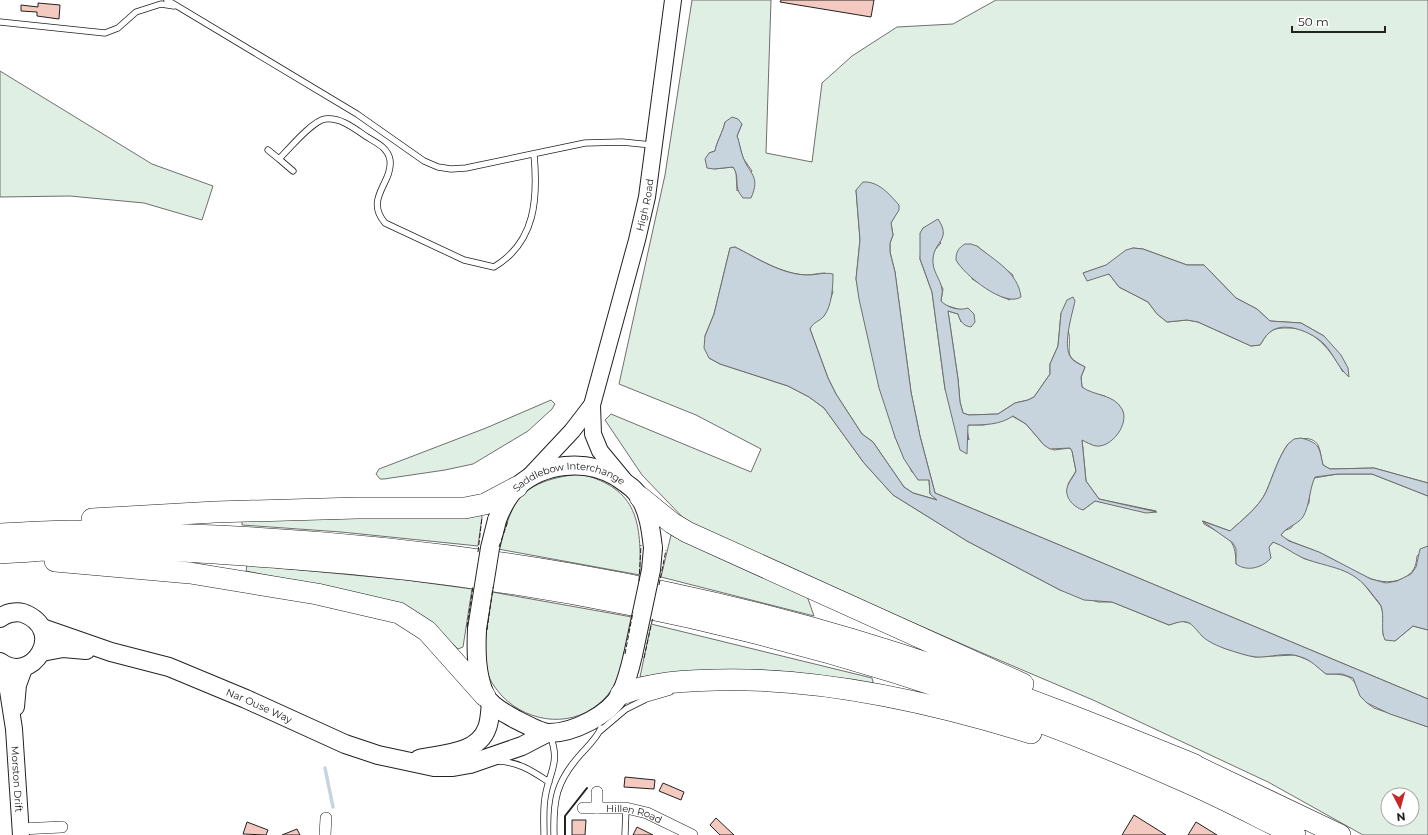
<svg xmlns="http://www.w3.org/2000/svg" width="1428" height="835" font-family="Montserrat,sans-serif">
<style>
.green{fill:#e0efe3;stroke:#6f6f6f;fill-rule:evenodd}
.water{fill:#c7d3dd;stroke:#6f6f6f}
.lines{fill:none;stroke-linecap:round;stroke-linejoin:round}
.stream{stroke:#c7d3dd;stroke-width:3.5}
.building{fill:#f3c9c0;stroke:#222}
.lane-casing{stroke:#222;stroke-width:7}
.street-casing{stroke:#222;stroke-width:12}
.secondary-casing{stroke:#222;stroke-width:18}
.primary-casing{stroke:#222;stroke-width:20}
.highway-casing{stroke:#222;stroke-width:22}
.lane{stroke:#fff;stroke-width:5.5}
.street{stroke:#fff;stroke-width:11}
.secondary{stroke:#fff;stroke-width:16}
.primary{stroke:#fff;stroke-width:18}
.highway{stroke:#fff;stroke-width:21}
.primary-bridge-casing{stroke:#222;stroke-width:20;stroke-linecap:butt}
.primary-bridge{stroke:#fff;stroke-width:18}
.fence{stroke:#222;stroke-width:1;stroke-dasharray:5 2;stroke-linecap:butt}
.wall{stroke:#222;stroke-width:2}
.labels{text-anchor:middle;stroke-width:3;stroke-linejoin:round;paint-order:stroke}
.street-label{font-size:10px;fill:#222;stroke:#fff}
</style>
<rect width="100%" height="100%" fill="#fff"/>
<!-- green -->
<path class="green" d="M692,0H771L766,153L812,162L822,83L852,56L897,27L953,24L996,0H1428V483L1374,468L1330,469L1323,465C1321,459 1321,451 1318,445C1312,435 1296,438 1288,444C1278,458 1273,476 1266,492C1259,507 1242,520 1230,531L1203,521L1204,524C1226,537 1236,537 1236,564L1269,547L1273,542L1282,545L1305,559L1337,567L1359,578L1381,606L1384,617L1383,635L1395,641L1413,626L1428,630V699L935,493L920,436L911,392L895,272L890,252V243L893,235L891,223L898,210L856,190L860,240L856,279L895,437L912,472L929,480L930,494L938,500L913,493L904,487L873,442L862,434L836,394L828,378L810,329L812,324L824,316L833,292L825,273C819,273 812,275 807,275C781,274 757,258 735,247L730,248L714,314L705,336L709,358L720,364L788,386L809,397L824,408L864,463L893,495L967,541L1060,590L1098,602H1112L1169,625L1181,621L1189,623L1196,626L1202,636L1224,648L1243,654L1255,657L1294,655L1301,657L1312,662L1326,674C1368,673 1347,691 1374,708L1428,727V835H1363L1268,782L1093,700L980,652L690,525L642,475L605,420L611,414L751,472L761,449L696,415L619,384L665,175ZM725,122L742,124L737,136L743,158L752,171L737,191L736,172L733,167L714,169L709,153L715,151C716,143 723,132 725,122ZM928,227L941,243L934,251L932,259L934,273L943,289L941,301L945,305L961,310V322L958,314L948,311L958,379L960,402L963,413L969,415L998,414L1015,403L1028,400L1034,397L1050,374V364L1058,346L1061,313C1064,320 1068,328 1069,334C1071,355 1063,355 1085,367L1081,377L1082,387L1088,392L1105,396L1088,443L1082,439L1086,481L1099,499L1156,511L1095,501L1083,510L1068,484L1076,471L1072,451L1070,448L1054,450L1044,445L1026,424L1012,416L984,425H968L967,429L969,440L945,389L932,292L920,259L923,228ZM977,246L1013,275L1010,300L1002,297L972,279ZM1133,248L1143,249L1187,265H1204L1236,298L1257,309L1270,321L1301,323L1324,336L1343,372C1331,351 1314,327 1287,328C1281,328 1274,328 1269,333C1265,336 1263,341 1260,345L1251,346L1198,322L1187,320L1167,322L1157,314L1148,302L1119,287L1109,274L1083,273L1107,265ZM1388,795H1412V819H1388Z
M0,71L152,164L213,186L202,220L144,203L70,196L0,197Z
M551,400L555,404L552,409L528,431L473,464L445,470L384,479H380L376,474L379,469L486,428Z
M581,474C639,489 641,523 640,575L498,549C503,535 507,520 514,506C525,483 558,476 581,474Z
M1338,474H1372L1428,496V546L1417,556C1416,567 1414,572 1404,578C1375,592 1345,563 1318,552C1307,547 1295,544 1284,538L1281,535L1284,531L1291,528L1309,503L1310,489L1314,478Z
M481,515L482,517L478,546L341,532L242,525V521Z
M671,535L806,593L814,616L661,577Z
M247,565L406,580L472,589L463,647L458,649L435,626L361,595L246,571Z
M492,592L632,617C627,643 624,679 604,699C575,729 529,724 502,696C496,689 488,679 487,670C482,644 489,617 492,592Z
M651,624L872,678L874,686C846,682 818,675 790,672C740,667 690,671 640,677Z"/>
<!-- water -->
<path class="water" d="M732,117L738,119L742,124L737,136C740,143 740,150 743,157C749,174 761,176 751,198H743C732,186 741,178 733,167L714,169L707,168L705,159L709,153L715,151C716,143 723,132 725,122Z
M863,182C879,181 890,195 899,205V210L891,223L893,235L890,243V252L895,272L911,392L920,436L935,493L1428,699V727L1390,714L1367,703L1360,696L1353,678L1342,674H1326C1318,668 1311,660 1301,657C1287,651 1270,658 1256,657C1246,656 1236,652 1226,649C1218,646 1208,642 1202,636C1189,622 1190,618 1169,625L1112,602L1084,600L1060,590L967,541L893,495L864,463L824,408L809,397L788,386L720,364L709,358L704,348L705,336L714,314L730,248L735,247C757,258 782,275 808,275C816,275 824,272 833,274C833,286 832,306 824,316C819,322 813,322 810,329L828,378L836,394L862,434L873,442L904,487L913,493L937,500L930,494L929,480H918L904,459L895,437L879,388L859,299L856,279L860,240L856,190Z
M938,219C952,240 934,241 933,259C932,271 940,278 942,289C943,292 941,298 941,301C948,308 959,311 968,308L974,314L975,322L971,327C963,326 960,321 958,314L948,311L958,379L960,402L963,413L969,415L998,414L1015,403L1028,400L1034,397L1050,374V364L1058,346L1061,313L1067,300L1073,297L1075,301C1072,315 1063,343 1070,356C1073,362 1080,364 1085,367L1081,377L1082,387C1094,396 1114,394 1122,409C1130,423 1112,448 1096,446C1091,445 1086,442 1082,440L1086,481L1099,499L1157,512L1146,513L1095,501L1083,510C1073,507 1063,496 1068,485C1070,480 1074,476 1076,471L1072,451L1070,448L1050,449L1044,445L1026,424L1013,416C1000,425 984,425 968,425L967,454L960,450L945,389L932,292L920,259V233L923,228Z
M965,244H971L977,246C995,261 1018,272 1021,297C1005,308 964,275 956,260C956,252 958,248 965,244Z
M1133,248L1143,249L1187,265H1204L1236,298L1257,309L1270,321L1301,323L1324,336L1341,355L1348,368L1349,377C1339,369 1334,355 1325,345C1314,333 1283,319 1269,333C1265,336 1263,341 1260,345L1251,346L1198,322L1187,320L1167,322L1157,314L1148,302L1119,287L1109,274L1087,281L1083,273L1106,265L1126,250Z
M1301,438C1320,443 1319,447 1323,465L1330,469L1374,468L1428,483V496L1372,474H1338L1315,477C1309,490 1310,505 1303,517C1297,525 1286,527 1281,535L1289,541L1319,552L1371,579L1386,583L1397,581L1411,574L1416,567L1420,549L1428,546V630L1413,626L1395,641L1385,640C1380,630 1385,617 1381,606C1379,602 1375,598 1372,594C1352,566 1331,569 1303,558C1292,553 1284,546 1273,542L1269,547L1271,558C1262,568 1247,572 1236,564V549L1233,543L1202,521L1230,531C1242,520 1259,507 1266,492C1273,476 1278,458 1288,444L1294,439Z"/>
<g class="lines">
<!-- stream -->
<path class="stream" d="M325,768L333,807"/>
</g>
<!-- building -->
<path class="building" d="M781,0H874L871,17L780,2Z
M38,3L60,5L59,19L37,16V12L21,11V5L38,7Z
M625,777L655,780L654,789L624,787Z
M663,783L684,792L681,800L659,791Z
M1134,815L1166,835H1122Z
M716,818L734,835H720L710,825Z
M572,820H586L585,835H572Z
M247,822L268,830L266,835L243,834Z
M1196,822L1217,835H1188Z
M637,827L653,835H633Z
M297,829L300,835H282Z"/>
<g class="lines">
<!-- lane casing -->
<g class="lane-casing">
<path id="lane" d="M167,0L357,114L424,161L438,167L451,169L466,168L585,143L622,142L652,145
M0,22L105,33L118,28L136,12L161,4L174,6
M268,150L279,159C289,149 312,121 325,119C341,117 355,129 367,137C377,143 388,148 390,160C393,183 364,198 385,223L464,260L494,267C536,242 538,198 534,154
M279,159L293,171
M600,731L626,709L646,699L670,692
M498,761C519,762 532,771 549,782
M544,835C544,823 543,810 545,798C549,771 561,764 550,735
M554,835C553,800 556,782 580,755C587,747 597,738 601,728
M625,835L626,808"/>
</g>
<!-- street casing -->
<g class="street-casing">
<g id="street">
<path id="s1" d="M583,808H626L647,813L692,835"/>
<path d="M597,808V792"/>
<path d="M20,829L62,827"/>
<path d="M325,835L326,818"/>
</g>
</g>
<!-- secondary casing -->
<g class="secondary-casing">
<g id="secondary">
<path d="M527,479L572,431L592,405"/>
<path id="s2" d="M624,480L600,451L593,434L592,405L637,240L647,197L673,0"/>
<path id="s3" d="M4,665L14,729L21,835"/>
<path d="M16,707L18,685L25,666"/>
</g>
</g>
<!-- primary casing -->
<g class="primary-casing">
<g id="primary">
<path id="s4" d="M497,520C502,507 508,495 518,486C544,463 585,459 615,476C624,482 635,488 640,498C649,513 651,531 653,548"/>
<path d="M0,618C6,613 16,611 23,613C68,630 32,686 0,662"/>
<path id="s5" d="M42,628L111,652L169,667L246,699L345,744L378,755L434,767H453L470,764L522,746L547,733"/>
<path d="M477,629C476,651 476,674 485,695C490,706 505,713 515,719C523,723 541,733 549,733C573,733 610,715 621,693C627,681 630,668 633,655"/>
<path d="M42,652L63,648L86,650"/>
<path d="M419,759C442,754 478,754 487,728C490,721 490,711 491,703"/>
</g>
</g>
<!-- highway casing -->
<g class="highway-casing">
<path id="highway" d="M640,497L672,523L687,532L1023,684
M92,519L215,512L357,508H465L485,504L517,487
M0,534C25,533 49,531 74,531C113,531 152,534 191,535C443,544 703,586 941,668C1027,697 1111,731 1195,765
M0,553C29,552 58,548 87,548C156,548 227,554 296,559C600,581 907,657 1186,782C1223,798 1258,817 1295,835
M55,561L190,573L317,594L399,613L427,631L485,696
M621,694C655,682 680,681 716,680C821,677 931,702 1031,733
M1183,760L1340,835"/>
</g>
<!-- lane -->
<use href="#lane" class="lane"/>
<!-- street -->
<use href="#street" class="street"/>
<!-- secondary -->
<use href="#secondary" class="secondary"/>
<!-- primary -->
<use href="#primary" class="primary"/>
<!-- highway -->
<use href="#highway" class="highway"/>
<!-- primary-bridge casing -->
<g class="primary-bridge-casing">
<path id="primary-bridge" d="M477,629L490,548L497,520
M633,655L651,570L653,548"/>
</g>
<!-- primary-bridge -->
<use href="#primary-bridge" class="primary-bridge"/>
<!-- fence -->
<path class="fence" d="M499,547L508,521
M478,552L482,517
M639,581L641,545
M659,585L666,550
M467,627L473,586
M487,630L493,587
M625,654L633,612
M644,658L653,617
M565,835V816L587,788"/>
<!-- wall -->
<path class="wall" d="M565,835V816L587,788"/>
</g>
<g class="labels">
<!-- street labels -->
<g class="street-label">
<text dy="4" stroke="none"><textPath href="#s2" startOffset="292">High Road</textPath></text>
<text dy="4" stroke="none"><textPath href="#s4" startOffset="95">Saddlebow Interchange</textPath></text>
<text dy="4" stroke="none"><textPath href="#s5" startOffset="231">Nar Ouse Way</textPath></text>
<text dy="4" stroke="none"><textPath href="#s3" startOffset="115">Morston Drift</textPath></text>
<text dy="4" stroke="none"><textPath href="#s1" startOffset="52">Hillen Road</textPath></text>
</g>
</g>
<!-- north arrow -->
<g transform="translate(1400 807) rotate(174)"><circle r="19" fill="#ffffff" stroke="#a7a7a7"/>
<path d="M0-3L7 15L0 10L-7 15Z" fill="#c62828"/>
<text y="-6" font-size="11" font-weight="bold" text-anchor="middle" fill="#222222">N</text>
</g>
<!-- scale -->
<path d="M1292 26v6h93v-6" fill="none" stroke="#222222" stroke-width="2"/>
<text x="1298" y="26" font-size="12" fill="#222222" stroke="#ffffff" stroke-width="3" paint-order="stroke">50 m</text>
</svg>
